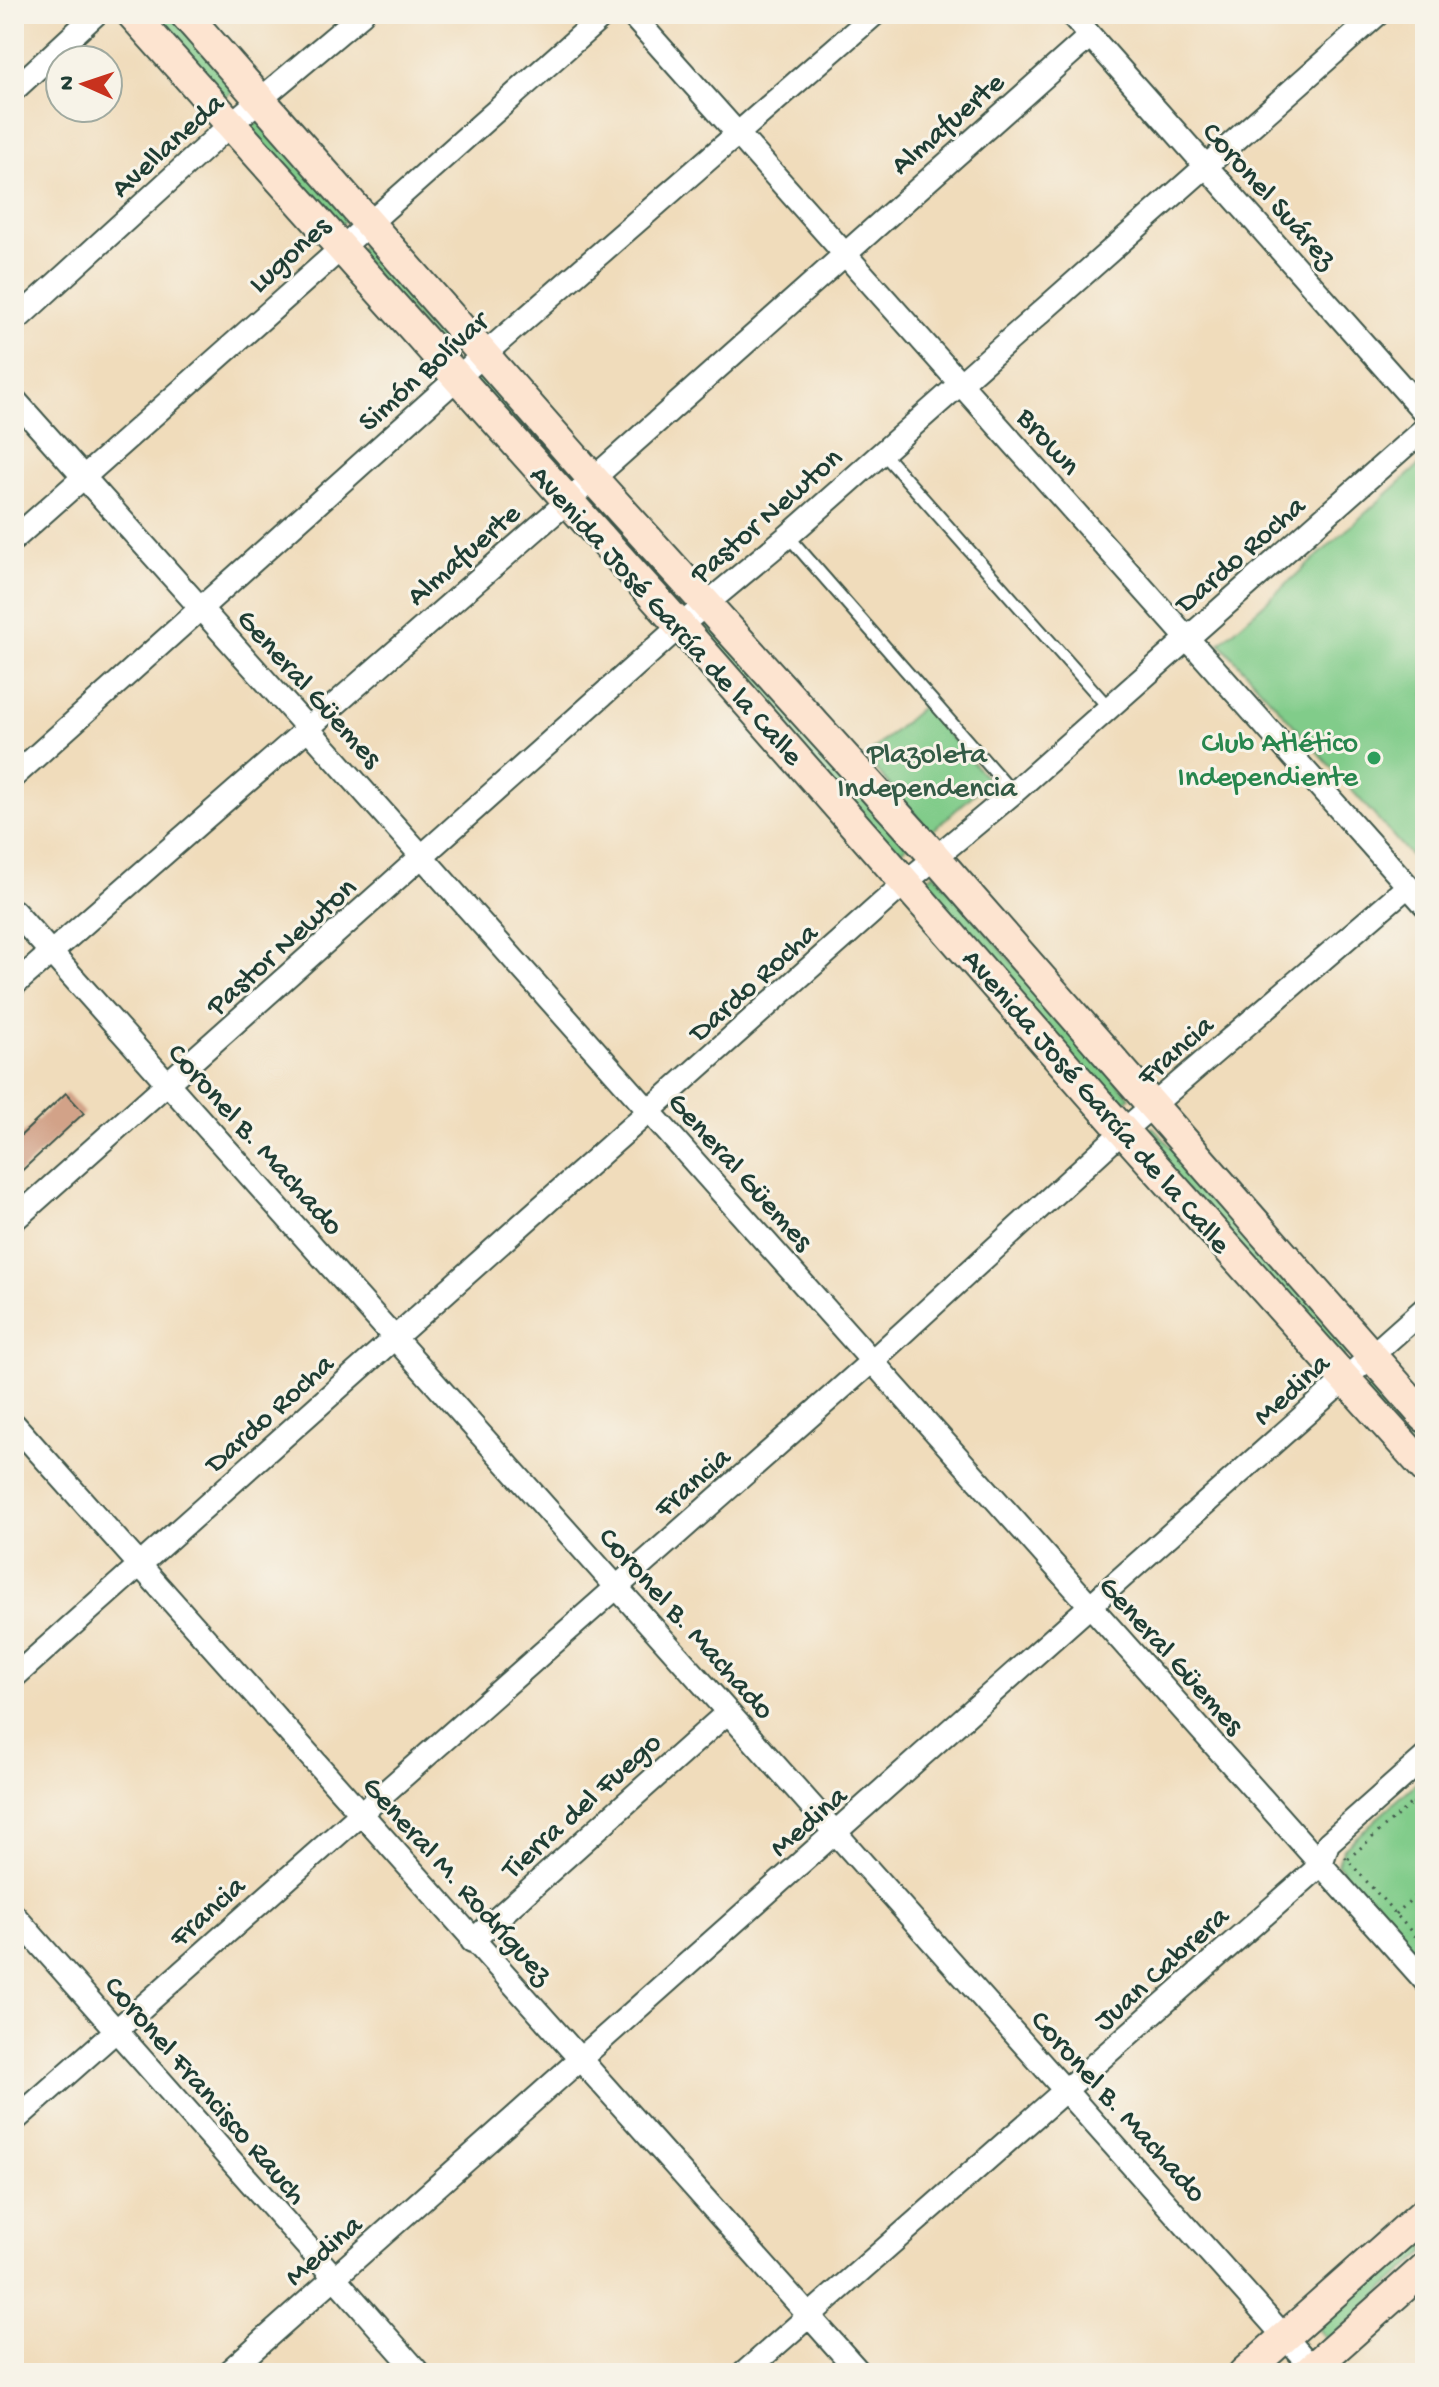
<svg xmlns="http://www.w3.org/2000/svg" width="1439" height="2387" font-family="'Gochi Hand',sans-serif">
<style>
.green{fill:#81cc8a;stroke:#50845f;stroke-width:2}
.building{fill:#d2a288}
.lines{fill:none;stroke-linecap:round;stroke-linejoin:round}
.lane-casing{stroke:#3e5548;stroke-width:15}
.street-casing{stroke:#3e5548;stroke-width:26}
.secondary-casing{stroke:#3e5548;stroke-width:34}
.path{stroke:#3e5548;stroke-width:3;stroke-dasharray:2 6;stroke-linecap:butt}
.lane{stroke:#fff;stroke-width:11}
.street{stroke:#fff;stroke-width:22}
.secondary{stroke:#fde4d0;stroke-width:30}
.leisure-dot{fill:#2e9e5b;stroke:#f7f3e8;stroke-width:3}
.labels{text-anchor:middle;stroke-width:6;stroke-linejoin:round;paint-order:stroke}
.street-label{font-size:30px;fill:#1f3d34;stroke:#f7f3e8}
.leisure-label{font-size:30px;fill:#27864d;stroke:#f7f3e8;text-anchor:end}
.park-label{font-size:30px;fill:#335a45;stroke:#f7f3e8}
</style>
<rect width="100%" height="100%" fill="#f7f3e8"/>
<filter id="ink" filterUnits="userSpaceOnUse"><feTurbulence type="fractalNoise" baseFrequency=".0125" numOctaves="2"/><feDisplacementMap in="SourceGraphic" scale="16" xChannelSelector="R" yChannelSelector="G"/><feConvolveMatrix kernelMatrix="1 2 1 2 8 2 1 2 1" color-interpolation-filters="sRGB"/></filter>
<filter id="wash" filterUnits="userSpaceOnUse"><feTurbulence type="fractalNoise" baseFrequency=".006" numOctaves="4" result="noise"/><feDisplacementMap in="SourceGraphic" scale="32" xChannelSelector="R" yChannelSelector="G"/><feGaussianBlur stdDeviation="1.8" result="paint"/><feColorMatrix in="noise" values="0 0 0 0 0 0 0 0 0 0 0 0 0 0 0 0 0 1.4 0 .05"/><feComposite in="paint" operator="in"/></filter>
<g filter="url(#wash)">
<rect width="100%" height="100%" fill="#f0dcbb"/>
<!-- green -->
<path class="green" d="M145,14H170L236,88L222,100Z
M262,117L351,216L337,228L249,129Z
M370,240L458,339L444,351L356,252Z
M485,370L574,468L560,480L472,382Z
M1425,460V872L1220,643Z
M596,494L684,593L671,605L582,506Z
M712,621L908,845L894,857L699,633Z
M923,706L989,781L931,832L865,757Z
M934,873L1130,1097L1116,1109L920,886Z
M1153,1127L1353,1348L1339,1360L1140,1139Z
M1377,1379L1425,1433V1460L1363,1392Z
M1425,1775V1966L1337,1864L1344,1848Z
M1425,2229V2252L1333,2336L1325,2337L1319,2330L1322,2323Z"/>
<g id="blocks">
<!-- building -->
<path class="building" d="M66,1093L84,1113L14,1178V1142Z"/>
</g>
</g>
<g filter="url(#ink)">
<use href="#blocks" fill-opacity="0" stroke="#3e5548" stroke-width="2"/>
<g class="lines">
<!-- lane casing -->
<g class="lane-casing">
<path id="lane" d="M882,452L1109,708
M788,536L1013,793"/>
</g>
<!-- street casing -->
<g class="street-casing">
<path id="street" d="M631,14L1425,905
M1071,14L1425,413
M14,90L96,14
M14,322L231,124L362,14
M14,399L1425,1981
M14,539L605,14
M14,776L456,379L875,14
M14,911L1317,2373
M14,985L568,501L1090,36
M14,1220L680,626L788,536L1378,14
M14,1424L860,2373
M14,1677L906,882L1013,793L1425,428
M14,1915L419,2373
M472,1941L728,1712
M14,2121L872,1361L1123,1131L1408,886
M227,2373L1425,1308
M744,2373L1321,1865L1328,1843L1425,1757"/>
</g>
<!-- secondary casing -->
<g class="secondary-casing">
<path id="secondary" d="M132,14L680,626L1123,1131L1425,1468
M185,14L593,479L935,857L1425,1417
M1244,2373L1425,2212
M1307,2373L1425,2268"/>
</g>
<!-- path -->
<path class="path" d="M1413,1802L1425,1816
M1345,1857L1425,1947
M1348,1859L1425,1791
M1396,1914L1425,1886"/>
<!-- lane -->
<use href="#lane" class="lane"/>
<!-- street -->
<use href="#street" class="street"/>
<!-- secondary -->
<use href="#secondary" class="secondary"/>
</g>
</g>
<!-- markers -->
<circle class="leisure-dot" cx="1374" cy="758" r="8"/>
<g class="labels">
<!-- street labels -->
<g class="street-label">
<text transform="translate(946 122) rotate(-41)" y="10">Almafuerte</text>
<text transform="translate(166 144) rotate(-42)" y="10">Avellaneda</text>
<text transform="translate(1271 194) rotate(48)" y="10">Coronel Suárez</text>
<text transform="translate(288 253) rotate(-42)" y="10">Lugones</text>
<text transform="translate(422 370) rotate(-42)" y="10">Simón Bolívar</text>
<text transform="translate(1050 440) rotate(48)" y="10">Brown</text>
<text transform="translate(765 514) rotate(-41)" y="10">Pastor Newton</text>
<text transform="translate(462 553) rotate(-41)" y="10">Almafuerte</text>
<text transform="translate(1239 553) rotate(-41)" y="10">Dardo Rocha</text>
<text transform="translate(668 614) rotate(48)" y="10">Avenida José García de la Calle</text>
<text transform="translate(311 687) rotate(48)" y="10">General Güemes</text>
<text transform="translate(280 945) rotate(-42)" y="10">Pastor Newton</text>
<text transform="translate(752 981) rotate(-42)" y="10">Dardo Rocha</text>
<text transform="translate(1174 1049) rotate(-41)" y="10">Francia</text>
<text transform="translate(1098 1100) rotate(49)" y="10">Avenida José García de la Calle</text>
<text transform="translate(257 1138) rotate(48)" y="10">Coronel B. Machado</text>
<text transform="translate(742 1170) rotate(48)" y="10">General Güemes</text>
<text transform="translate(1290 1388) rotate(-42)" y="10">Medina</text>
<text transform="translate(268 1412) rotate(-42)" y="10">Dardo Rocha</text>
<text transform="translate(691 1481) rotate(-41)" y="10">Francia</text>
<text transform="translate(688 1622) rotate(48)" y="10">Coronel B. Machado</text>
<text transform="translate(1173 1654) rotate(48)" y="10">General Güemes</text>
<text transform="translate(580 1804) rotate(-42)" y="10">Tierra del Fuego</text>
<text transform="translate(807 1820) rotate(-41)" y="10">Medina</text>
<text transform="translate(459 1879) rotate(48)" y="10">General M. Rodríguez</text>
<text transform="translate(206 1910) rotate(-42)" y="10">Francia</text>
<text transform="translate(1160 1967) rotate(-42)" y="10">Juan Cabrera</text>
<text transform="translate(207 2089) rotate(49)" y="10">Coronel Francisco Rauch</text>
<text transform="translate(1120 2105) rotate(48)" y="10">Coronel B. Machado</text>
<text transform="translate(322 2249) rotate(-41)" y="10">Medina</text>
</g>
<!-- leisure labels -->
<g class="leisure-label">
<text x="1358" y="751">Club Atlético<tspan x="1358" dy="34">Independiente</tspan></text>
</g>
<!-- park labels -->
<g class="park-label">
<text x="927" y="762">Plazoleta<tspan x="927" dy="34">Independencia</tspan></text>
</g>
</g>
<!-- margin -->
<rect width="1439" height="2387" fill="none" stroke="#f7f3e8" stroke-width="48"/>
<!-- north arrow -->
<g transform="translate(84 84) rotate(273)"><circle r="38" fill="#f7f3e8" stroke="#a1aaa0" stroke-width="2"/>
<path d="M0-6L14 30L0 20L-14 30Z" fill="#c8321e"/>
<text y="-12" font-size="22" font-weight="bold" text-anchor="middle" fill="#1f3d34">N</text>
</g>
</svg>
